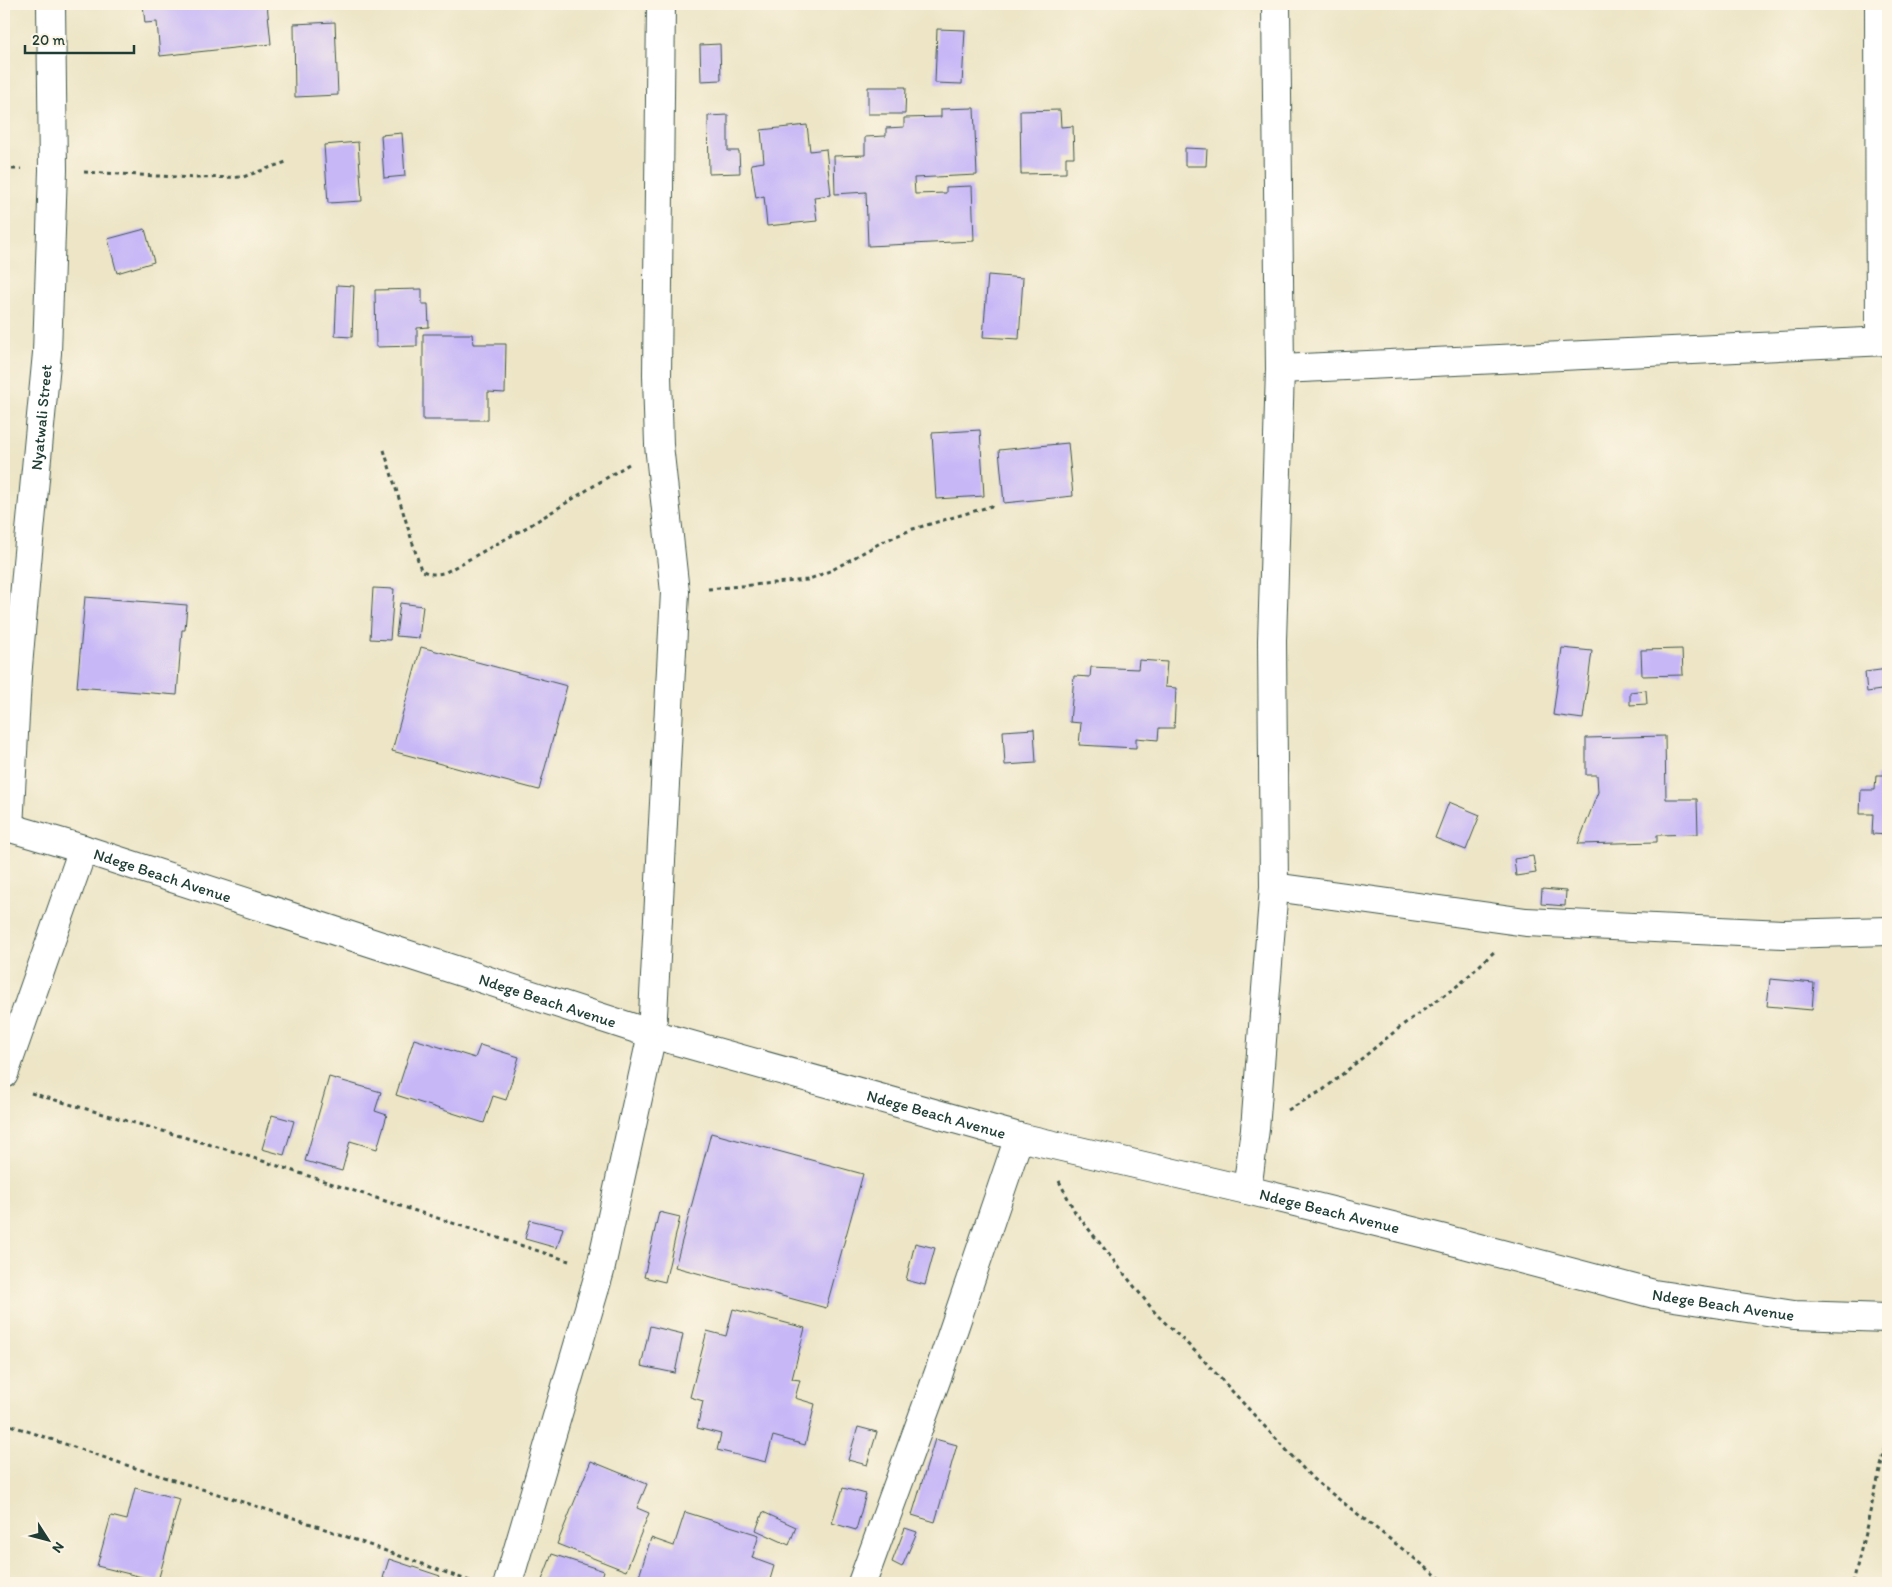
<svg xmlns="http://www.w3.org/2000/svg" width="1892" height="1587" font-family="Itim,sans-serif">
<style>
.building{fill:#c7b7f7}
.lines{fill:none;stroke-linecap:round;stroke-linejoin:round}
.minor-casing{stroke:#3e564a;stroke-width:30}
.path{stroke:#3e564a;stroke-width:3;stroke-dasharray:4 4;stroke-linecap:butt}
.minor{stroke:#fff;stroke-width:28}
.labels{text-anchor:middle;stroke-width:4;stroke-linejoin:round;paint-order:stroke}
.street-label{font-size:16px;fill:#1f3d34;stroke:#fcf5e5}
</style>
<rect width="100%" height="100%" fill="#fcf5e5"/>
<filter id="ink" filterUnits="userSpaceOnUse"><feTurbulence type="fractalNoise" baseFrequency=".02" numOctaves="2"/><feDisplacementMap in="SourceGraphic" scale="10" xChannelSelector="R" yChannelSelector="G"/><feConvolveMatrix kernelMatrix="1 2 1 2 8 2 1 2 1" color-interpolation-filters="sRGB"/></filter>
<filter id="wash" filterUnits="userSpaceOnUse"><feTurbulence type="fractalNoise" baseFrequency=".0096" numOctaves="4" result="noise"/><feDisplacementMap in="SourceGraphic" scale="20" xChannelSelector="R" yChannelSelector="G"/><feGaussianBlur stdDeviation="1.12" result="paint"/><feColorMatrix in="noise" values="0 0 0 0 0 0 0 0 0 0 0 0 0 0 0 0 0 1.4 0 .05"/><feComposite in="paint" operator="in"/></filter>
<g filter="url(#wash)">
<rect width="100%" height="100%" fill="#ede5c6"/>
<g id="blocks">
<!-- building -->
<path class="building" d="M143,4H267L271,44L160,56L157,22L145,23Z
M335,22L338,95L295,97L294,24Z
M937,29L965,30L962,84L935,83Z
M720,44L721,80L701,81L700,45Z
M868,87H906L905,114H868Z
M974,108L977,175L914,178L915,194L946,193V187L972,186L974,241L868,246L866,192L835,194L834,156L865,155V137L886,136V128L904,127V118L941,117V109Z
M1060,110L1061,127L1073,126L1074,157H1066V173L1021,174L1020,111Z
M728,115V151H739L740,173L709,174L708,116Z
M807,125L810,151L826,149L831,195L814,197L817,221L767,226L764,196L756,198L751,164L764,162L761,130Z
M402,133L405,176L384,178L381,135Z
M358,142L362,201L328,203L324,145Z
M1185,148L1207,149L1206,166H1185Z
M145,229L154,262L117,273L108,239Z
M988,275L1023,278L1019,339L983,337Z
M337,285L354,286L352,337L335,336Z
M422,289V304H428L429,327L417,328V346L376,347L375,290Z
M423,334H472L473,344H506L505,393L488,392V420H423Z
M980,430L984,496L936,499L932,433Z
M1068,443L1073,496L1004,503L999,450Z
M373,588L394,589L390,640L370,639Z
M85,597L187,605L185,630H182L177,695L77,687Z
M400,603L423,606L419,638L396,636Z
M421,647L567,686L539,790L392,751Z
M1562,648L1592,651L1583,719L1553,715Z
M1682,649L1683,675L1642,676L1641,650Z
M1139,660L1167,662L1165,687L1176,688L1174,728H1159L1158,740L1136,738V748L1079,745L1081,723L1070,722L1074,676L1090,677L1091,667L1138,669Z
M1888,669V689L1867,692L1865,672Z
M1646,690L1647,704L1630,705V692Z
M1034,729L1036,763L1005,765L1003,731Z
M1665,736L1666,799H1697L1698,834L1657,835V842L1578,844L1598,792L1597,775H1586V738Z
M1876,775H1888V835L1872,834L1873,814H1860L1861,790H1875Z
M1449,802L1480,815L1466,850L1435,838Z
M1533,856L1536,873L1516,876L1514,859Z
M1542,889L1566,891L1565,906L1541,904Z
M1770,979L1814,983L1812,1010L1767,1006Z
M414,1039L475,1058L480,1045L519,1057L506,1100L493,1096L484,1123L396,1095Z
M329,1077L381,1092L375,1111L387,1115L377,1149L350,1141L342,1171L305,1161Z
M272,1115L294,1121L284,1155L262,1149Z
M711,1133L863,1174L826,1308L675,1267Z
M659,1212L680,1217L665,1282L644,1277Z
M530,1220L563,1228L557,1248L525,1239Z
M915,1243L935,1248L925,1285L906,1280Z
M733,1309L805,1328L792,1379L800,1380L795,1398L815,1404L805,1445L773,1436L766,1462L717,1450L721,1434L697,1428L703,1401L690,1397L707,1331L726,1336Z
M650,1326L683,1334L675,1373L641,1366Z
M858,1427L877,1432L867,1465L848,1460Z
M935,1439L957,1445L935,1522L912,1515Z
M591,1461L647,1484L637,1508L649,1513L626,1571L557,1544Z
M135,1488L180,1499L158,1581L97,1566L111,1516L127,1520Z
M843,1488L866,1494L856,1530L832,1523Z
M685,1512L759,1535L752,1558L774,1566L769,1583H637L651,1538L674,1546Z
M763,1512L796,1527L789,1545L756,1530Z
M905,1528L917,1532L902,1567L892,1562Z
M552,1554L604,1571L600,1583H552L542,1580Z
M389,1559L440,1576L437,1583H398L383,1578Z"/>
</g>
</g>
<g filter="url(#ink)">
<use href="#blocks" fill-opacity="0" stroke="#3e564a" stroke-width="1"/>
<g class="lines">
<!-- minor casing -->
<g class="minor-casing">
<g id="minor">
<path d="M1879,4L1880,341"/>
<path d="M1280,369L1888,341"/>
<path id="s1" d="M4,826L83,849L652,1034L1019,1137L1247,1190L1441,1238L1654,1294L1794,1315L1888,1318"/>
<path id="s2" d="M9,828L17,678L27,563L47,353L53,170L51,4"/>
<path d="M1274,887L1526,922L1783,934L1888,931"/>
<path d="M4,1074L83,849"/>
<path d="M1247,1190L1255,1129L1274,887L1272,641L1280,369L1276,4"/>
<path d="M508,1583L600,1271L652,1034L675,592L659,445L657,375L661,4"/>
<path d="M862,1583L939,1372L1019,1137"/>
</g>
</g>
<!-- path -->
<path class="path" d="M4,169H21
M84,172L195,178L243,177L286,162
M384,450L421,570C430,575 436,575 446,572L529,526L629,464
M708,589L807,580L832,570L882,542L913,529L995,505
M31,1093L232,1151L569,1261
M1288,1110L1323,1090L1404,1024L1461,983L1495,951
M1059,1181L1075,1212L1157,1315L1198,1354L1313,1479L1446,1583
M4,1423L129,1466L300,1520L475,1583
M1853,1583L1888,1437"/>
<!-- minor -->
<use href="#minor" class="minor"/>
</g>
</g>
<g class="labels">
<!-- street labels -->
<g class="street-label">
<text dy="6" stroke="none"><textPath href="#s2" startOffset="412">Nyatwali Street</textPath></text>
<text dy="6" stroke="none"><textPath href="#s1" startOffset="166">Ndege Beach Avenue</textPath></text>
<text dy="6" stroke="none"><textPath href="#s1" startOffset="571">Ndege Beach Avenue</textPath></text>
<text dy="6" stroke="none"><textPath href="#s1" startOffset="976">Ndege Beach Avenue</textPath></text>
<text dy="6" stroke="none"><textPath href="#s1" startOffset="1381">Ndege Beach Avenue</textPath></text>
<text dy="6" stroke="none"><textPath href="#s1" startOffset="1786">Ndege Beach Avenue</textPath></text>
</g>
</g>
<!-- margin -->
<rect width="1892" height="1587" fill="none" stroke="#fcf5e5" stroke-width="20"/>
<!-- north arrow -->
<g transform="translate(48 1540) rotate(126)" stroke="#fcf5e5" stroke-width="4" paint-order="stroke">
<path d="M0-4L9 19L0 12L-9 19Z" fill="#1f3d34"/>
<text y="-8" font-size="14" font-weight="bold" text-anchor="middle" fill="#1f3d34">N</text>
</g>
<!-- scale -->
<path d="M25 45v8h109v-8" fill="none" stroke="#1f3d34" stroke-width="2.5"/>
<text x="32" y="45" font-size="15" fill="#1f3d34" stroke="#fcf5e5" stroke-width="4" paint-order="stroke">20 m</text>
</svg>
